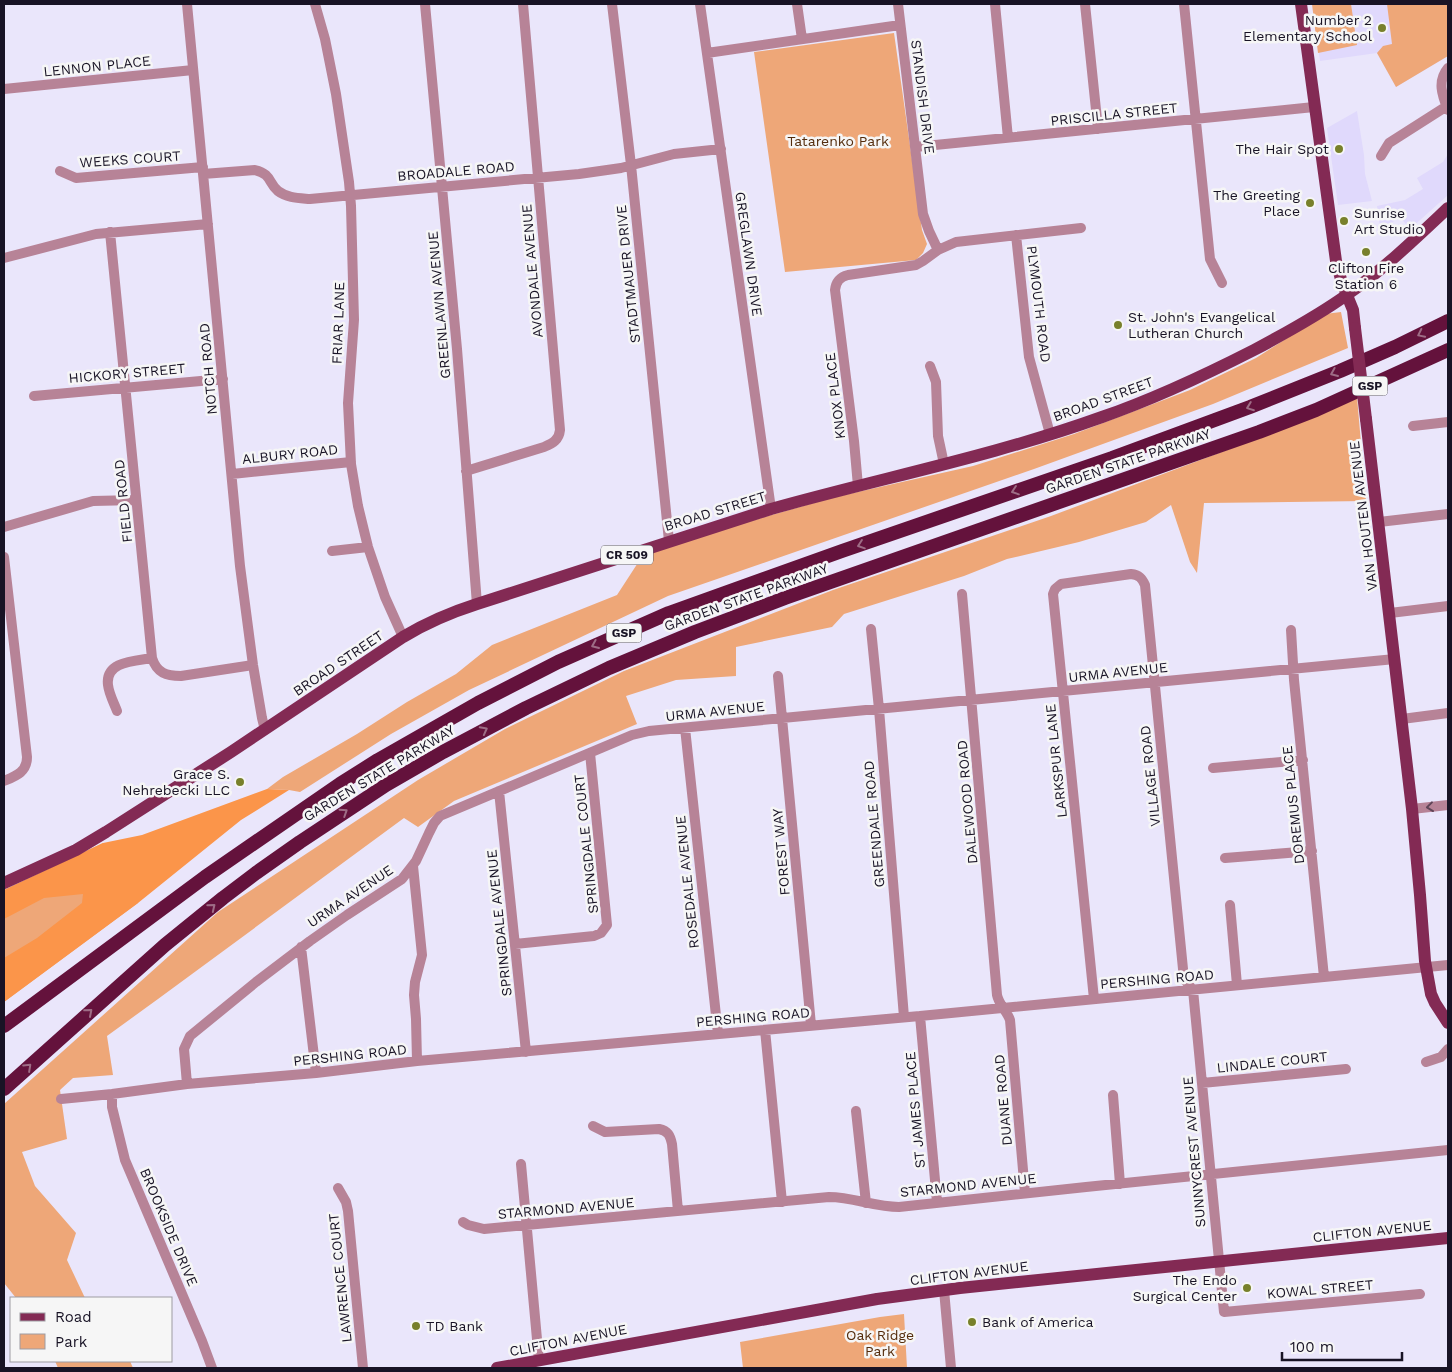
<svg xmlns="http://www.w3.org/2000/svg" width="1452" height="1372" font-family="'Work Sans',sans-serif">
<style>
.built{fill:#e0d9fc}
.green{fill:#eea778}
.forest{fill:#fb954a}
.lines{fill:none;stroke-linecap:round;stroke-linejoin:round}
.minor{stroke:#b78397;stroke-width:10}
.major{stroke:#832a54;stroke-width:12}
.highway{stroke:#64123c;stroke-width:14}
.major-bridge{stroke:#832a54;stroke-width:12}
.oneway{stroke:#9e6d86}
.oneway2{stroke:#604558}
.poi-dot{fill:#78802b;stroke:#f6f6f6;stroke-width:2}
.labels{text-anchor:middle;stroke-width:5;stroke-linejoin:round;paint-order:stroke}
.shield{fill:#f6f6f6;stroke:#5b5764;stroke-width:1}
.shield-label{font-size:12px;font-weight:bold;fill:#181325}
.poi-label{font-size:14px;fill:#181325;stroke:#f6f6f6;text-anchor:end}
.street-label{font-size:14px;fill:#181325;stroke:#f6f6f6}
.park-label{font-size:14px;fill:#542c0c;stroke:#f6f6f6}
</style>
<rect width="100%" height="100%" fill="#eae6fb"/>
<!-- built -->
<path class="built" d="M1312,4H1448V56L1396,87L1377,53L1320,61Z
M1357,111L1364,155L1365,174L1372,201L1338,205L1327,128Z
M1448,154V195L1410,229L1399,216L1381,234L1377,206L1405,200L1423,189L1417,178L1443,162Z"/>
<!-- green -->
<path class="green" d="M1312,4H1351L1357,45L1318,53Z
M1387,4H1448V56L1396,87L1377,53L1383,46L1392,44Z
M894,33L922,230L927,244L923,253L916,260L785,272L754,52Z
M1341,312L1348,348L1213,404L1034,469L668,596L469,690L391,734L300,792L289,790L267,789L283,777L357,734L407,702L456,674L492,645L617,595L643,555L737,525L831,498L973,466L1074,434L1190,390L1256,358L1325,314Z
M1357,397L1366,501L1204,503L1197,573L1190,562L1171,505L1146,522L1079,542L1007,559L964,576L844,614L832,627L736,647V676L676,680L626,696L637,724L454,801L418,827L404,818L158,999L107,1036L113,1075L73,1078L60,1090L67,1139L22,1152L35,1186L76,1233L67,1260L85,1298H16L4,1283V1104L218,912L418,780L505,729L624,671L833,590L1051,516L1251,441Z
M103,843L138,903L4,1002V890Z
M904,1314L907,1368H743L740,1342L880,1317Z
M55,1361H130L133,1368H58Z"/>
<!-- forest -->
<path class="forest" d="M267,789L289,790L241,820L138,903L4,1002V958L37,938L82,903L83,894L44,898L4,919V890L103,843L142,835Z"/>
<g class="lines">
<!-- minor -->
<path class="minor" d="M187,4L240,566L253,665L262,718L265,730
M315,4L325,39L336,94L349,182L351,206L354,320L348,403L351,464L358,506L368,547L385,597L403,637
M425,4L457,349L477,604
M612,4L631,165L669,541
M700,4L771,509
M797,4L802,39
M898,4L923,214L929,231L938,250
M995,4L1008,138
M1085,4L1098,129
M1184,4L1210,259L1222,283
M707,53L900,25
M1448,68C1437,81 1442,95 1448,110
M4,89L193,70
M915,147L1314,107
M1381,156L1389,143L1447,106
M60,171L76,178L203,167
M203,174L255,170C272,174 268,183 278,191C287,198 299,198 310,199L579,174L621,168L674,154L721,149
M110,232L152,658C157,673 166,676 181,676L253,665
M1016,235L1029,357L1050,434
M4,258L96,234L208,224
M930,366L936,382L938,436L944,464
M34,396L223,379
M1413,426L1448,422
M466,471L544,447C553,443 559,440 560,430L523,4
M232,474L351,462
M858,486L854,441L835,290C836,281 840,277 848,275L916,265L923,261L938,250L956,242L1081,228
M1379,522L1448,514
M4,527L93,501L136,500
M332,551L368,547
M4,557L27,757C27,772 16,776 4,781
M962,594L997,995C999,1005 1007,1011 1010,1020L1025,1193
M1390,613L1448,606
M871,629L879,709L904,1017
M1291,630L1294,680L1324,977
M778,676L811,1025
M117,711C114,703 109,694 108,685C105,661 135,661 152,658
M1402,719L1448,713
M685,728L718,1034
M1213,768L1303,760
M499,791L526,1052
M1412,809L1448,805
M1225,858L1312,851
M413,866L422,955L415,982L414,995L416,1019L417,1061
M1230,905L1237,985
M515,944L594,936L601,933L607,925L590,753
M301,947L316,1073
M1094,999L1053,594L1055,589L1061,584L1131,574C1139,575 1142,578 1145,585L1184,979L1188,984L1193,990L1224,1312L1420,1294
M920,1016L937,1202
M765,1030L782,1202
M1426,1062L1441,1057L1448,1049
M1202,1083L1346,1069
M187,1084L184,1049L190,1036L256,982L310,941L347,915L402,879L416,861L429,833L434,823L440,816L632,735L649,731L1395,659
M112,1094V1107L125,1160L202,1341L212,1368
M1113,1095L1120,1184
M61,1099L112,1094L187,1084L316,1073L417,1061L920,1016L1448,965
M856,1111L866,1203
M593,1126L605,1132L659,1129C668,1131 670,1135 672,1144L678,1211
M521,1164L539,1361
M338,1188L346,1202L348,1211L363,1368
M463,1222L468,1225L484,1229L829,1197C853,1197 875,1207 899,1207L1086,1187L1448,1150
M944,1290L951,1368"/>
<!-- major -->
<path class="major" d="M1301,4L1336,261L1342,283L1353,310L1355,328
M1366,419L1412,809L1420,895L1425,961L1431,994L1435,1003L1448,1023
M4,883L76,850L106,832L231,752L403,637C426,623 452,612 477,604L771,509C881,478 994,456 1102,417C1154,399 1205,375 1254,350C1286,333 1319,315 1348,294C1384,269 1416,238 1448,208
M497,1368L877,1299L960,1288L1448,1238"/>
<!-- highway -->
<path class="highway" d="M4,1026L205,877L340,784L378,760L478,703L558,662L669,613L842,551L1112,458L1250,407L1340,371L1395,347L1448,321
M4,1089L165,945L223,898L256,873L300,842L386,785L443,752L526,708L609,668L695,632L785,598L1259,432L1316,410L1448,350"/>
<!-- major-bridge -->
<path class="major-bridge" d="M1355,328L1366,419"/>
</g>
<!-- one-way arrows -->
<defs><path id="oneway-chevron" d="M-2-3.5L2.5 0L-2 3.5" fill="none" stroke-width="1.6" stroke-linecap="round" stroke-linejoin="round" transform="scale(1.25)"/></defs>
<g class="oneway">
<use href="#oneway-chevron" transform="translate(1421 334) rotate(154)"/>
<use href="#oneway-chevron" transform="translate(1334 373) rotate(157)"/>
<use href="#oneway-chevron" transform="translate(1250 407) rotate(159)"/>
<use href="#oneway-chevron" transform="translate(1015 491) rotate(161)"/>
<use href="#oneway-chevron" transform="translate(861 545) rotate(161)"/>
<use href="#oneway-chevron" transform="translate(595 645) rotate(157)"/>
<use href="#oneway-chevron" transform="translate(484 730) rotate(-28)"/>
<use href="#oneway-chevron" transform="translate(344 812) rotate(-33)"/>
<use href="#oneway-chevron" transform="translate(212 907) rotate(-39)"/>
<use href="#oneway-chevron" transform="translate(89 1012) rotate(-41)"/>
<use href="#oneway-chevron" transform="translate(28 1067) rotate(-43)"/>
</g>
<use class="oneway2" href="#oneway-chevron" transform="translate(1430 807) rotate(173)"/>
<!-- markers -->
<g class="poi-dot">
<circle cx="1382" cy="28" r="5"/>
<circle cx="1339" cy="149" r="5"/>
<circle cx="1310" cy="203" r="5"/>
<circle cx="1344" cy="221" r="5"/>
<circle cx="1366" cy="252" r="5"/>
<circle cx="1118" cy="325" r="5"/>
<circle cx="240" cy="782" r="5"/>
<circle cx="1247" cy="1288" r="5"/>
<circle cx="972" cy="1322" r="5"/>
<circle cx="416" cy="1326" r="5"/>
</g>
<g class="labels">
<!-- shield labels -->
<g class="shield">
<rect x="1352.5" y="376.5" width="35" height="19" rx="4"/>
<rect x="601" y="545.5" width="52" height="19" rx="4"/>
<rect x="606.5" y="623.5" width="35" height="19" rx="4"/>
</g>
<g class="shield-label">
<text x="1370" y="390">GSP</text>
<text x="627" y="559">CR 509</text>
<text x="624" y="637">GSP</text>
</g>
<!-- poi labels -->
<g class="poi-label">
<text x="1372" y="25">Number 2<tspan x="1372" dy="16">Elementary School</tspan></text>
<text x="1329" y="154">The Hair Spot</text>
<text x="1300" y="200">The Greeting<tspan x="1300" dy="16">Place</tspan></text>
<text x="1354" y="218" text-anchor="start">Sunrise<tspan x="1354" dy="16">Art Studio</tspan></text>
<text x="1366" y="273" text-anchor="middle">Clifton Fire<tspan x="1366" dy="16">Station 6</tspan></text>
<text x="1128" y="322" text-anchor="start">St. John's Evangelical<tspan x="1128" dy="16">Lutheran Church</tspan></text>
<text x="230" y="779">Grace S.<tspan x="230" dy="16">Nehrebecki LLC</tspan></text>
<text x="1237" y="1285">The Endo<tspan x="1237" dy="16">Surgical Center</tspan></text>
<text x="982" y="1327" text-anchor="start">Bank of America</text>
<text x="426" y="1331" text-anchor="start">TD Bank</text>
</g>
<!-- street labels -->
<g class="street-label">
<text transform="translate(97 66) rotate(-6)" y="5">LENNON PLACE</text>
<text transform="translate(923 97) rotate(83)" y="5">STANDISH DRIVE</text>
<text transform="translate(1114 114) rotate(-6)" y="5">PRISCILLA STREET</text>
<text transform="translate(130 159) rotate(-4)" y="5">WEEKS COURT</text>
<text transform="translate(456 171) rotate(-5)" y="5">BROADALE ROAD</text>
<text transform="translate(749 254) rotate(82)" y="5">GREGLAWN DRIVE</text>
<text transform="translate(532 271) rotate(-95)" y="5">AVONDALE AVENUE</text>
<text transform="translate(628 274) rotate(-96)" y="5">STADTMAUER DRIVE</text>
<text transform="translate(1039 304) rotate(83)" y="5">PLYMOUTH ROAD</text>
<text transform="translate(439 305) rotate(-95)" y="5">GREENLAWN AVENUE</text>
<text transform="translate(338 323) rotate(-88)" y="5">FRIAR LANE</text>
<text transform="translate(208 369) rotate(-95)" y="5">NOTCH ROAD</text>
<text transform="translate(127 373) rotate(-5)" y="5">HICKORY STREET</text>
<text transform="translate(835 396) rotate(-97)" y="5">KNOX PLACE</text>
<text transform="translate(1103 399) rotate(-20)" y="5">BROAD STREET</text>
<text transform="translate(290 454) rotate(-6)" y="5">ALBURY ROAD</text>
<text transform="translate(1128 461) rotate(-19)" y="5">GARDEN STATE PARKWAY</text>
<text transform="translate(123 501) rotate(-96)" y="5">FIELD ROAD</text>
<text transform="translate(715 511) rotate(-17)" y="5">BROAD STREET</text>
<text transform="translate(1363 516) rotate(-97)" y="5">VAN HOUTEN AVENUE</text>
<text transform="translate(746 597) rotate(-20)" y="5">GARDEN STATE PARKWAY</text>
<text transform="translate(338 663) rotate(-34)" y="5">BROAD STREET</text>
<text transform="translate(1118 672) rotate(-6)" y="5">URMA AVENUE</text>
<text transform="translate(715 711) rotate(-6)" y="5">URMA AVENUE</text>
<text transform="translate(1056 761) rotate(-96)" y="5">LARKSPUR LANE</text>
<text transform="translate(379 773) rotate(-31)" y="5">GARDEN STATE PARKWAY</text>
<text transform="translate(1150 776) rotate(-96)" y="5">VILLAGE ROAD</text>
<text transform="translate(967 802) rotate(-95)" y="5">DALEWOOD ROAD</text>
<text transform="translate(1293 805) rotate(-96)" y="5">DOREMUS PLACE</text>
<text transform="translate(874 824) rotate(-95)" y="5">GREENDALE ROAD</text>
<text transform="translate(586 844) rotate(-96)" y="5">SPRINGDALE COURT</text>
<text transform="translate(781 852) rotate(-95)" y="5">FOREST WAY</text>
<text transform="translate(687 882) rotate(-96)" y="5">ROSEDALE AVENUE</text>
<text transform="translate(350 896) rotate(-34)" y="5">URMA AVENUE</text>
<text transform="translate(499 923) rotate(-96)" y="5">SPRINGDALE AVENUE</text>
<text transform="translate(1157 979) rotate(-5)" y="5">PERSHING ROAD</text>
<text transform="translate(753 1017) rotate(-5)" y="5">PERSHING ROAD</text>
<text transform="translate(350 1055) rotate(-6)" y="5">PERSHING ROAD</text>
<text transform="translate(1272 1062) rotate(-6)" y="5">LINDALE COURT</text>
<text transform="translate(1003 1100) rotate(-95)" y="5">DUANE ROAD</text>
<text transform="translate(915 1110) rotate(-95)" y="5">ST JAMES PLACE</text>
<text transform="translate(1194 1152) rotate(-95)" y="5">SUNNYCREST AVENUE</text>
<text transform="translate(968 1185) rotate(-6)" y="5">STARMOND AVENUE</text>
<text transform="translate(566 1208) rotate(-5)" y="5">STARMOND AVENUE</text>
<text transform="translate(169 1227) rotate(67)" y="5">BROOKSIDE DRIVE</text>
<text transform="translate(1372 1231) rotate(-6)" y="5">CLIFTON AVENUE</text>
<text transform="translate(969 1273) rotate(-7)" y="5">CLIFTON AVENUE</text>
<text transform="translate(340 1278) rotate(-96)" y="5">LAWRENCE COURT</text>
<text transform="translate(1320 1289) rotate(-5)" y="5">KOWAL STREET</text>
<text transform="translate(568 1340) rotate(-11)" y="5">CLIFTON AVENUE</text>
</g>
<!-- park labels -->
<g class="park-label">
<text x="838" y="146">Tatarenko Park</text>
<text x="880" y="1340">Oak Ridge<tspan x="880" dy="16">Park</tspan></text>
</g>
</g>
<!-- border -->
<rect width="1452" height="1372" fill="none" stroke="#181325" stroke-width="10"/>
<!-- legend -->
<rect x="10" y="1297" width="162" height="65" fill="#f6f6f6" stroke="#9d9ba2"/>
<rect x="20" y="1313" width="25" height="8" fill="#832a54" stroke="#9d9ba2"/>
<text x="55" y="1322" font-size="15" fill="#181325">Road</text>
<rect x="20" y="1334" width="25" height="15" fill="#eea778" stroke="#9d9ba2"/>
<text x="55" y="1347" font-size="15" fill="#181325">Park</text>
<!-- scale -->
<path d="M1282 1352v8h120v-8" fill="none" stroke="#181325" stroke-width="2.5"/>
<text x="1290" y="1352" font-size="15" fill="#181325" stroke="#f6f6f6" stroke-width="4" paint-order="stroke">100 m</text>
</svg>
